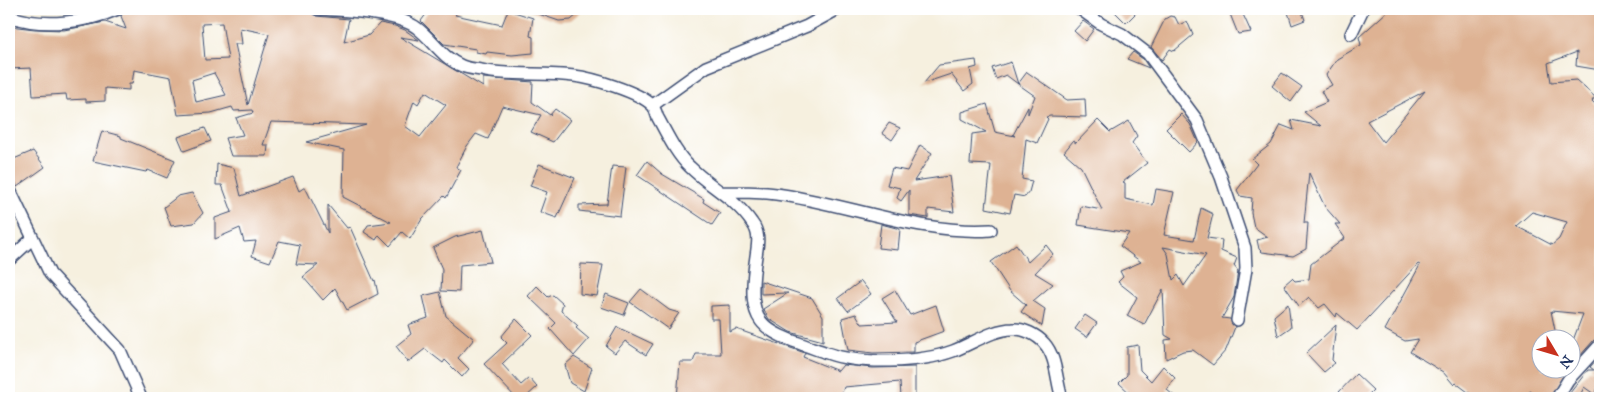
<svg xmlns="http://www.w3.org/2000/svg" width="1609" height="407" font-family="'IM FELL Great Primer',serif">
<style>
.building{fill:#deb293;fill-rule:evenodd}
.lines{fill:none;stroke-linecap:round;stroke-linejoin:round}
.street-casing{stroke:#3c4c71;stroke-width:14}
.street{stroke:#fff;stroke-width:11}
</style>
<rect width="100%" height="100%" fill="#fff"/>
<filter id="ink" filterUnits="userSpaceOnUse"><feTurbulence type="fractalNoise" baseFrequency=".02" numOctaves="2"/><feDisplacementMap in="SourceGraphic" scale="10" xChannelSelector="R" yChannelSelector="G"/><feConvolveMatrix kernelMatrix="1 2 1 2 8 2 1 2 1" color-interpolation-filters="sRGB"/></filter>
<filter id="wash" filterUnits="userSpaceOnUse"><feTurbulence type="fractalNoise" baseFrequency=".0096" numOctaves="4" result="noise"/><feDisplacementMap in="SourceGraphic" scale="20" xChannelSelector="R" yChannelSelector="G"/><feGaussianBlur stdDeviation="1.12" result="paint"/><feColorMatrix in="noise" values="0 0 0 0 0 0 0 0 0 0 0 0 0 0 0 0 0 1.4 0 .05"/><feComposite in="paint" operator="in"/></filter>
<g filter="url(#wash)">
<rect width="100%" height="100%" fill="#f6f0df"/>
<g id="blocks">
<!-- building -->
<path class="building" d="M125,9L310,10L316,16L349,19L344,42L369,35L380,23L395,26L405,30L419,40L400,37L483,87V78L533,82L532,102L550,115L555,109L570,120L553,142L531,132L541,115L502,106L488,139L476,134L467,146L456,167L461,170L446,198L444,196L422,219L410,239L402,232L390,246L379,235L376,240L364,232L368,225L391,222L343,197L344,150L306,142L366,125L271,122L263,145H268L267,156H231L225,138L243,135L236,118L253,113L252,110L234,111L232,107L211,113L178,115L171,77L134,70L132,84H129V90L105,88V101L86,102V99L67,100L66,94L33,96L31,68L9,69V26L35,29L64,30L105,22L126,29L121,16ZM222,23L228,59L205,60L202,24ZM240,28L269,34L248,105L235,44H242ZM214,73L226,95L196,102L192,80ZM425,92L446,105L420,137L405,126L414,101L418,104Z
M430,9H460L455,15L502,25L508,10L533,18L530,36L533,37V53L512,55L487,52L486,54L476,52V49L444,44L421,21Z
M530,9H584L571,20L559,21L530,11Z
M1112,9H1140L1126,23Z
M1287,9H1301L1305,20L1292,25Z
M1390,9H1600V70L1576,66L1577,52L1548,63L1551,82L1576,80L1595,97L1592,101L1600,109V338L1594,340L1579,357L1572,352V343L1583,314L1551,311L1557,340H1542V370H1567L1550,398H1543L1530,390L1529,398H1472V395L1456,383L1454,385L1443,372L1410,352L1418,339L1405,341L1385,330L1420,265L1418,264L1357,330L1337,313L1336,317L1325,304L1319,308L1309,297L1299,306L1284,285L1292,278L1295,281L1309,279L1311,264L1345,238L1335,224H1340L1325,207L1309,173L1304,223H1308L1306,249L1293,256L1262,252L1259,249L1257,240L1268,237L1254,227L1251,213L1252,198L1240,196L1237,190L1257,164L1252,159L1271,144L1281,125L1294,130L1291,120L1321,126L1304,112L1327,102L1321,91L1332,85L1326,75L1337,59L1361,45L1359,37ZM1425,91L1383,142L1367,121ZM1532,212L1567,222L1559,239L1552,245L1516,226Z
M1241,10L1251,32L1238,34L1230,14Z
M1170,16L1175,17L1179,25L1187,21L1193,35L1174,51L1170,49L1162,60L1151,47L1165,19Z
M1083,21L1094,29L1085,41L1074,31Z
M1133,52L1143,59L1149,68L1127,59Z
M976,60L977,67L970,69L973,84L964,91L951,74L924,83L939,65Z
M1011,62L1018,84L1006,75L996,79L992,68Z
M1027,72L1067,100L1085,99L1086,117L1050,116L1046,117L1048,119L1037,143L1026,139L1022,179L1032,181L1029,192L1025,197L1014,195L1010,213L986,208L991,165L970,164L972,134L986,132L962,119V112L987,104L995,132L1015,136L1013,135L1028,107V114L1035,96L1018,84Z
M1282,73L1302,87L1291,102L1272,86Z
M1181,114L1190,124L1198,142L1189,152L1166,129Z
M1098,120L1110,132L1129,121L1137,136L1132,143L1147,163L1123,182L1125,183V199L1153,205L1156,189L1174,192L1164,235L1194,240L1201,208L1213,214L1207,238L1222,240L1221,251L1237,258L1234,266L1238,271L1234,297L1222,318L1230,319L1235,327L1226,350L1213,365L1193,350L1183,351L1166,359L1165,340L1172,339L1165,335L1163,289L1144,325L1127,316L1137,297L1118,282L1123,277L1120,271L1141,262L1120,246L1129,233L1078,225L1081,206L1102,210L1081,167L1064,152L1073,141L1076,143ZM1163,247L1206,255L1184,286L1178,275L1173,280L1168,254Z
M889,123L900,128L892,140L882,133Z
M205,128L211,141L184,151L178,137Z
M102,131L121,136V138L175,160L167,178L148,170L146,172L93,161Z
M920,145L932,153L914,181L949,176L954,212L928,209V218L909,215V190L901,201L897,198L900,188L887,185L892,168L907,171Z
M33,151L45,167L17,187L9,161Z
M647,161L662,174L704,199L703,202L720,213L712,225L637,175Z
M217,164L234,168L241,196L293,177L299,191L305,187L328,233V205L347,228L350,227L374,281L375,280L378,294L347,310L335,288L323,300L303,277L318,265L296,264L300,245L279,241L270,262L252,256L256,241L244,242L240,228L215,239V218L232,212L222,185H216Z
M539,164L575,178L557,218L540,212L547,192L530,186Z
M612,166L626,167L620,216L579,211V205L607,204Z
M192,193L203,213L194,223L171,226L164,207L178,196Z
M881,224L900,229L898,250L878,248Z
M483,230L491,262L460,265L459,292L441,291L442,269L433,248L455,237Z
M1016,244L1028,262L1046,245L1053,254L1035,273L1053,284L1033,301L1045,309L1042,326L1021,312L1026,305L1010,291L991,262Z
M581,264L603,265L597,296L580,294Z
M761,281L812,298L823,316V341L790,332L769,319L763,309L788,293L761,294Z
M861,281L871,294L848,311L838,298Z
M537,286L548,297L553,295L563,304L561,311L578,326L576,328L589,339L574,356L550,329L556,323L528,296Z
M641,289L669,310L679,313L668,329L630,302Z
M895,290L910,315L936,305L944,331L914,342V352L873,353L848,350L842,318L856,314L862,324L897,322L882,298Z
M440,292L446,316L474,339L458,358L469,369L462,377L445,360L443,363L425,349L408,362L396,346L411,334L408,325L428,318L423,296Z
M606,294L629,303L624,315L601,307Z
M1288,304L1291,327L1278,336L1274,316Z
M730,305V332L736,329L805,353L803,357L838,371L843,365L873,368L915,367V398H901L900,382L844,387L840,398H677L680,362H693L696,354H721L719,319H711V306Z
M1085,315L1097,323L1087,337L1075,329Z
M516,319L532,335L502,364L521,385L529,378L537,387L525,398H516L484,364L507,343L501,337Z
M1336,325L1332,360L1335,363L1324,372L1306,353Z
M617,327L653,344L646,355L625,341L615,353L606,346Z
M1138,345L1140,370L1151,381L1163,366L1175,378L1167,390L1177,398H1135L1119,383L1127,375V347Z
M1600,356V386L1594,394L1584,387L1579,398H1566L1588,370H1594L1590,367Z
M574,357L592,368L584,391L570,383L565,365Z
M1356,374L1373,390L1365,398H1345L1339,392Z"/>
</g>
</g>
<g filter="url(#ink)">
<use href="#blocks" fill-opacity="0" stroke="#3c4c71" stroke-width="1"/>
<g class="lines">
<!-- street casing -->
<g class="street-casing">
<path id="street" d="M317,9C342,10 398,13 417,28C433,40 442,58 462,66C469,69 478,69 486,71C515,76 545,72 574,76C592,78 639,92 652,105C655,107 656,114 658,118C667,134 676,154 690,167C710,187 736,199 752,223C760,233 758,243 756,256C745,330 762,330 827,353C860,365 920,363 953,351C972,344 993,329 1013,329C1023,328 1037,335 1044,343C1057,357 1056,381 1062,398
M1080,9L1101,24L1122,34L1148,54L1197,120L1221,177L1245,248L1246,269L1237,320
M9,16C42,28 86,23 118,9
M1351,34L1363,9
M653,105L706,67L807,26L838,9
M9,188L50,274L120,350L141,398
M722,192C740,192 758,192 776,194C845,203 922,235 991,230
M9,260L33,238
M1557,398L1568,380L1600,345"/>
</g>
<!-- street -->
<use href="#street" class="street"/>
</g>
</g>
<!-- margin -->
<rect width="1609" height="407" fill="none" stroke="#fff" stroke-width="30"/>
<!-- north arrow -->
<g transform="translate(1556 354) rotate(128)"><circle r="24" fill="#ffffff" stroke="#a4acbf"/>
<path d="M0-4L9 19L0 12L-9 19Z" fill="#c8321e"/>
<text y="-8" font-size="14" font-weight="bold" text-anchor="middle" fill="#1b2f5e">N</text>
</g>
</svg>
